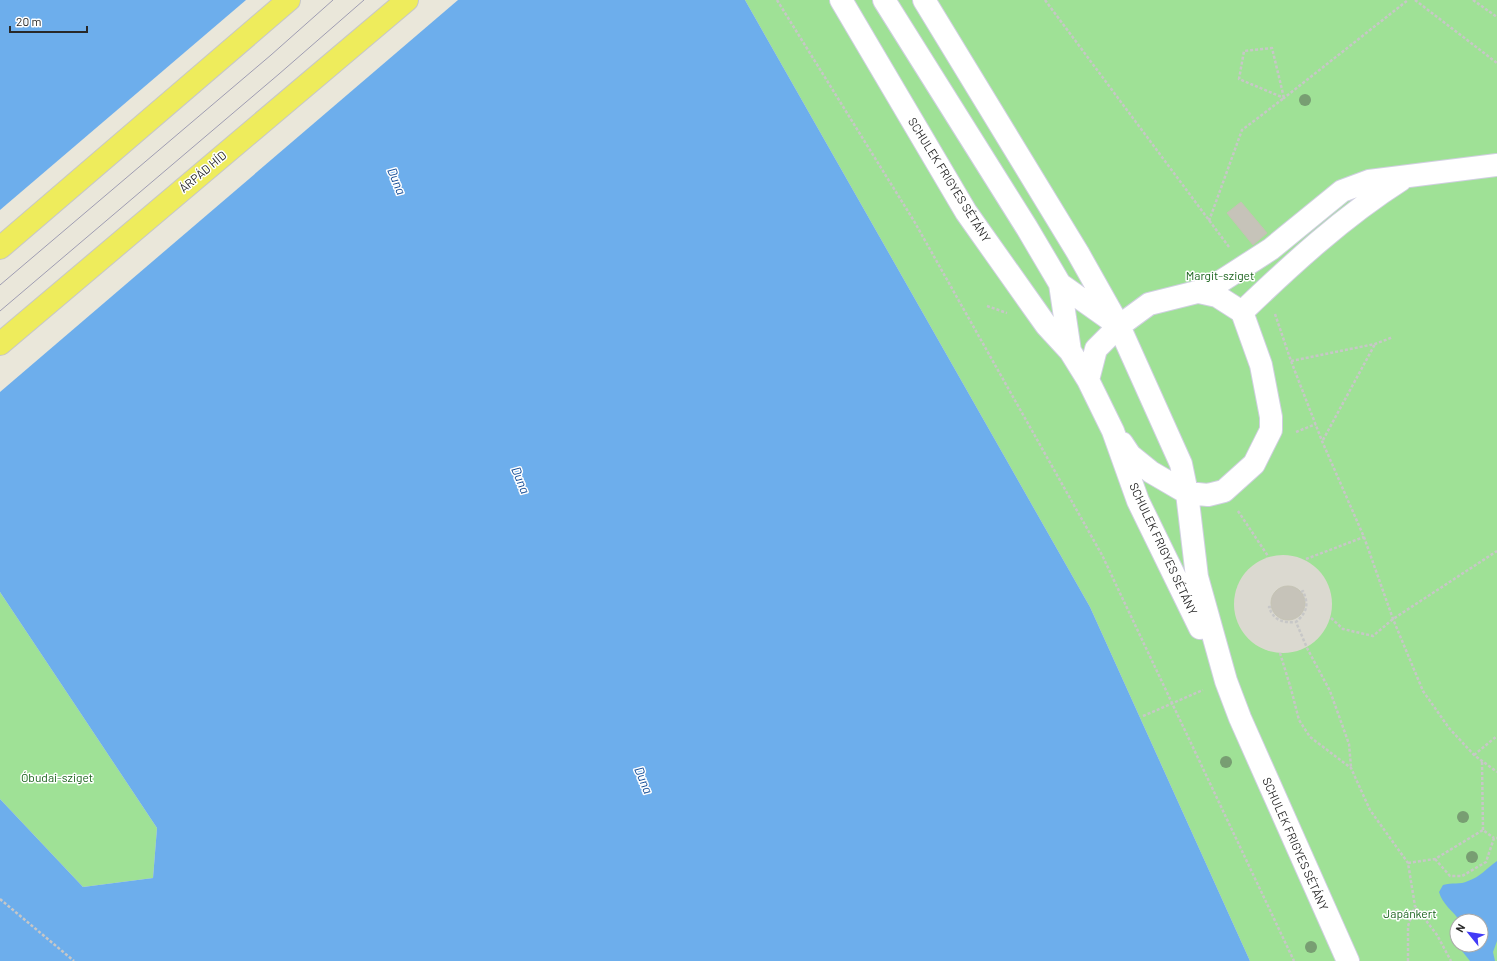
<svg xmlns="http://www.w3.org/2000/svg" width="1497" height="961" font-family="Barlow,sans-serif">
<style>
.green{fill:#9fe196;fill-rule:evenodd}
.plaza{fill:#dbd9d0}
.water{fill:#6daeec}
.pier{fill:#eae7da}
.building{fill:#c6c3b9;stroke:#c5c3b4}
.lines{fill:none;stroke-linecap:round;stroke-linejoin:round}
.minor-casing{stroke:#d0cfe1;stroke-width:24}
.major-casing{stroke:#c7c7c7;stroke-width:24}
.path{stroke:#c7c7c7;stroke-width:2.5;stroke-dasharray:3 2;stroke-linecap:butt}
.minor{stroke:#fff;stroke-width:22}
.major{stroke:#eeec5c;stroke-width:22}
.tram{stroke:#9f9db2;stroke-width:1}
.tree{fill:#789e72}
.labels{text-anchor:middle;stroke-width:3;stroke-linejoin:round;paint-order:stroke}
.street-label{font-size:12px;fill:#282828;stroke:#fff}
.park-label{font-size:12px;fill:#1a631c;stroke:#fff}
.water-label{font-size:13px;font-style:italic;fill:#0f4995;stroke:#fff}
</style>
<rect width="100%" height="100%" fill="#eae7da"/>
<!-- green -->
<path class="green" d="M745,0H1497V961H1250L1090,607ZM1457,921H1481V945H1457Z
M0,592L157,828L153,878L83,887L0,799Z"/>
<!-- plaza -->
<path class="plaza" d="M1234 604a49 49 0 1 1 98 0a49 49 0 1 1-98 0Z"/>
<!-- water -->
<path class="water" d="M0,0H745L1090,607L1250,961H0V799L83,887L153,878L157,828L0,592Z
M1497,861V941L1493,952L1495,961H1470L1462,951L1460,945H1481V921H1460C1454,912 1442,904 1439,892L1443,885C1452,882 1460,885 1468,881C1480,877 1487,868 1497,861Z"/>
<!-- pier -->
<path class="pier" d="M246,0H458L0,392V210Z"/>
<!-- building -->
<path class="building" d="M1241,202L1267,233L1253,245L1227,213Z
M1271 603a17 17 0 1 1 34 0a17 17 0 1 1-34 0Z"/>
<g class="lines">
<!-- minor casing -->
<g class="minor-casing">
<path id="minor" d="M841,0L966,212L1046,325L1070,351L1088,380L1113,431L1138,501L1200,628
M884,0L1027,228L1060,284L1070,351
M924,0L1078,253L1119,326L1181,464L1187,493L1197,577L1226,681L1240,718L1348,961
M1060,284L1115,323
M1242,312C1292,264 1343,217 1401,180
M1088,380L1096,349L1119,326L1149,304L1209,289L1271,249L1342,191L1369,181L1497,165
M1122,443L1130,455L1151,472L1187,493L1208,495L1224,491L1254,464L1271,430V417L1261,365L1242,312L1217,296L1199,292"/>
</g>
<!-- major casing -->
<g class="major-casing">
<path id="major" d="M0,248L289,0
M0,344L407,0"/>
</g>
<!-- path -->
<path class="path" d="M777,0L914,221L1102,555L1294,961
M1045,0L1229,247
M1415,0L1497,63
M1473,0L1497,17
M1209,221L1242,130L1284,98L1272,48L1244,51L1239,79L1284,98L1408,0
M987,306L1007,313
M1275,314L1291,361L1322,441L1364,537L1393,619L1423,691L1449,728L1474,755L1497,772
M1291,361L1375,344L1393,337
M1296,432L1316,424
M1323,440L1375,344
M1238,511L1268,556
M1306,559L1364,537
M1301,592L1303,591C1309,605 1307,612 1296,622L1307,648L1330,691L1349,744L1351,767
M1271,607H1269C1274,621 1283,623 1296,622
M1331,618L1343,629L1373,636L1393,619L1497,551
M1280,653L1291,689L1299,720L1310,737L1351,768L1370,810L1408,863L1415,906L1437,935L1451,961
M1143,716L1203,690
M1474,755L1497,736
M1482,762L1483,830
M1435,859L1450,876H1462L1486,862L1494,838H1497
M1408,863L1435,859L1483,830L1494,838
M0,899L74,961
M1408,961V926L1415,906"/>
<!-- minor -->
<use href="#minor" class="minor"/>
<!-- major -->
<use href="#major" class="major"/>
<!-- tram -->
<path class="tram" d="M0,285L271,55L333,0
M0,311L279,74L364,0"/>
</g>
<!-- trees -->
<g class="tree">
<circle cx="1305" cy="100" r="6"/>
<circle cx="1226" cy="762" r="6"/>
<circle cx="1463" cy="817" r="6"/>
<circle cx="1472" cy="857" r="6"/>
<circle cx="1311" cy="947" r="6"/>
</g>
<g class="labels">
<!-- street labels -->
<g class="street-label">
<text transform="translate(203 172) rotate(-40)" y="4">ÁRPÁD HÍD</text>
<text transform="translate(949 180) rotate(58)" y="4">SCHULEK FRIGYES SÉTÁNY</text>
<text transform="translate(1163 549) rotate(65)" y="4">SCHULEK FRIGYES SÉTÁNY</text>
<text transform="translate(1295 844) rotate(66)" y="4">SCHULEK FRIGYES SÉTÁNY</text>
</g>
<!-- park labels -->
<g class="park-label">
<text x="1220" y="280">Margit-sziget</text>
<text x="57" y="782">Óbudai-sziget</text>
<text x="1410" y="918">Japánkert</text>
</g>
<!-- water labels -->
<g class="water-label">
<text transform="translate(397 181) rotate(68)" y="5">Duna</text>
<text transform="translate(521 480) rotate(68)" y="5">Duna</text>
<text transform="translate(644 780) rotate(68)" y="5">Duna</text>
</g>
</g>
<!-- north arrow -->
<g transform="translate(1469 933) rotate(300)"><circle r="19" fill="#ffffff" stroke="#a9a9a9"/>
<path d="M0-3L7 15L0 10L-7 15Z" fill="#423bf6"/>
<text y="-6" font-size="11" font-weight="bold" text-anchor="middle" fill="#282828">N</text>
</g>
<!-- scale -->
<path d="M10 26v6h77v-6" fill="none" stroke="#282828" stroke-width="2"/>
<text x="16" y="26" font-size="12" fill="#282828" stroke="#ffffff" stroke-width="3" paint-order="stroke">20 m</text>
</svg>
